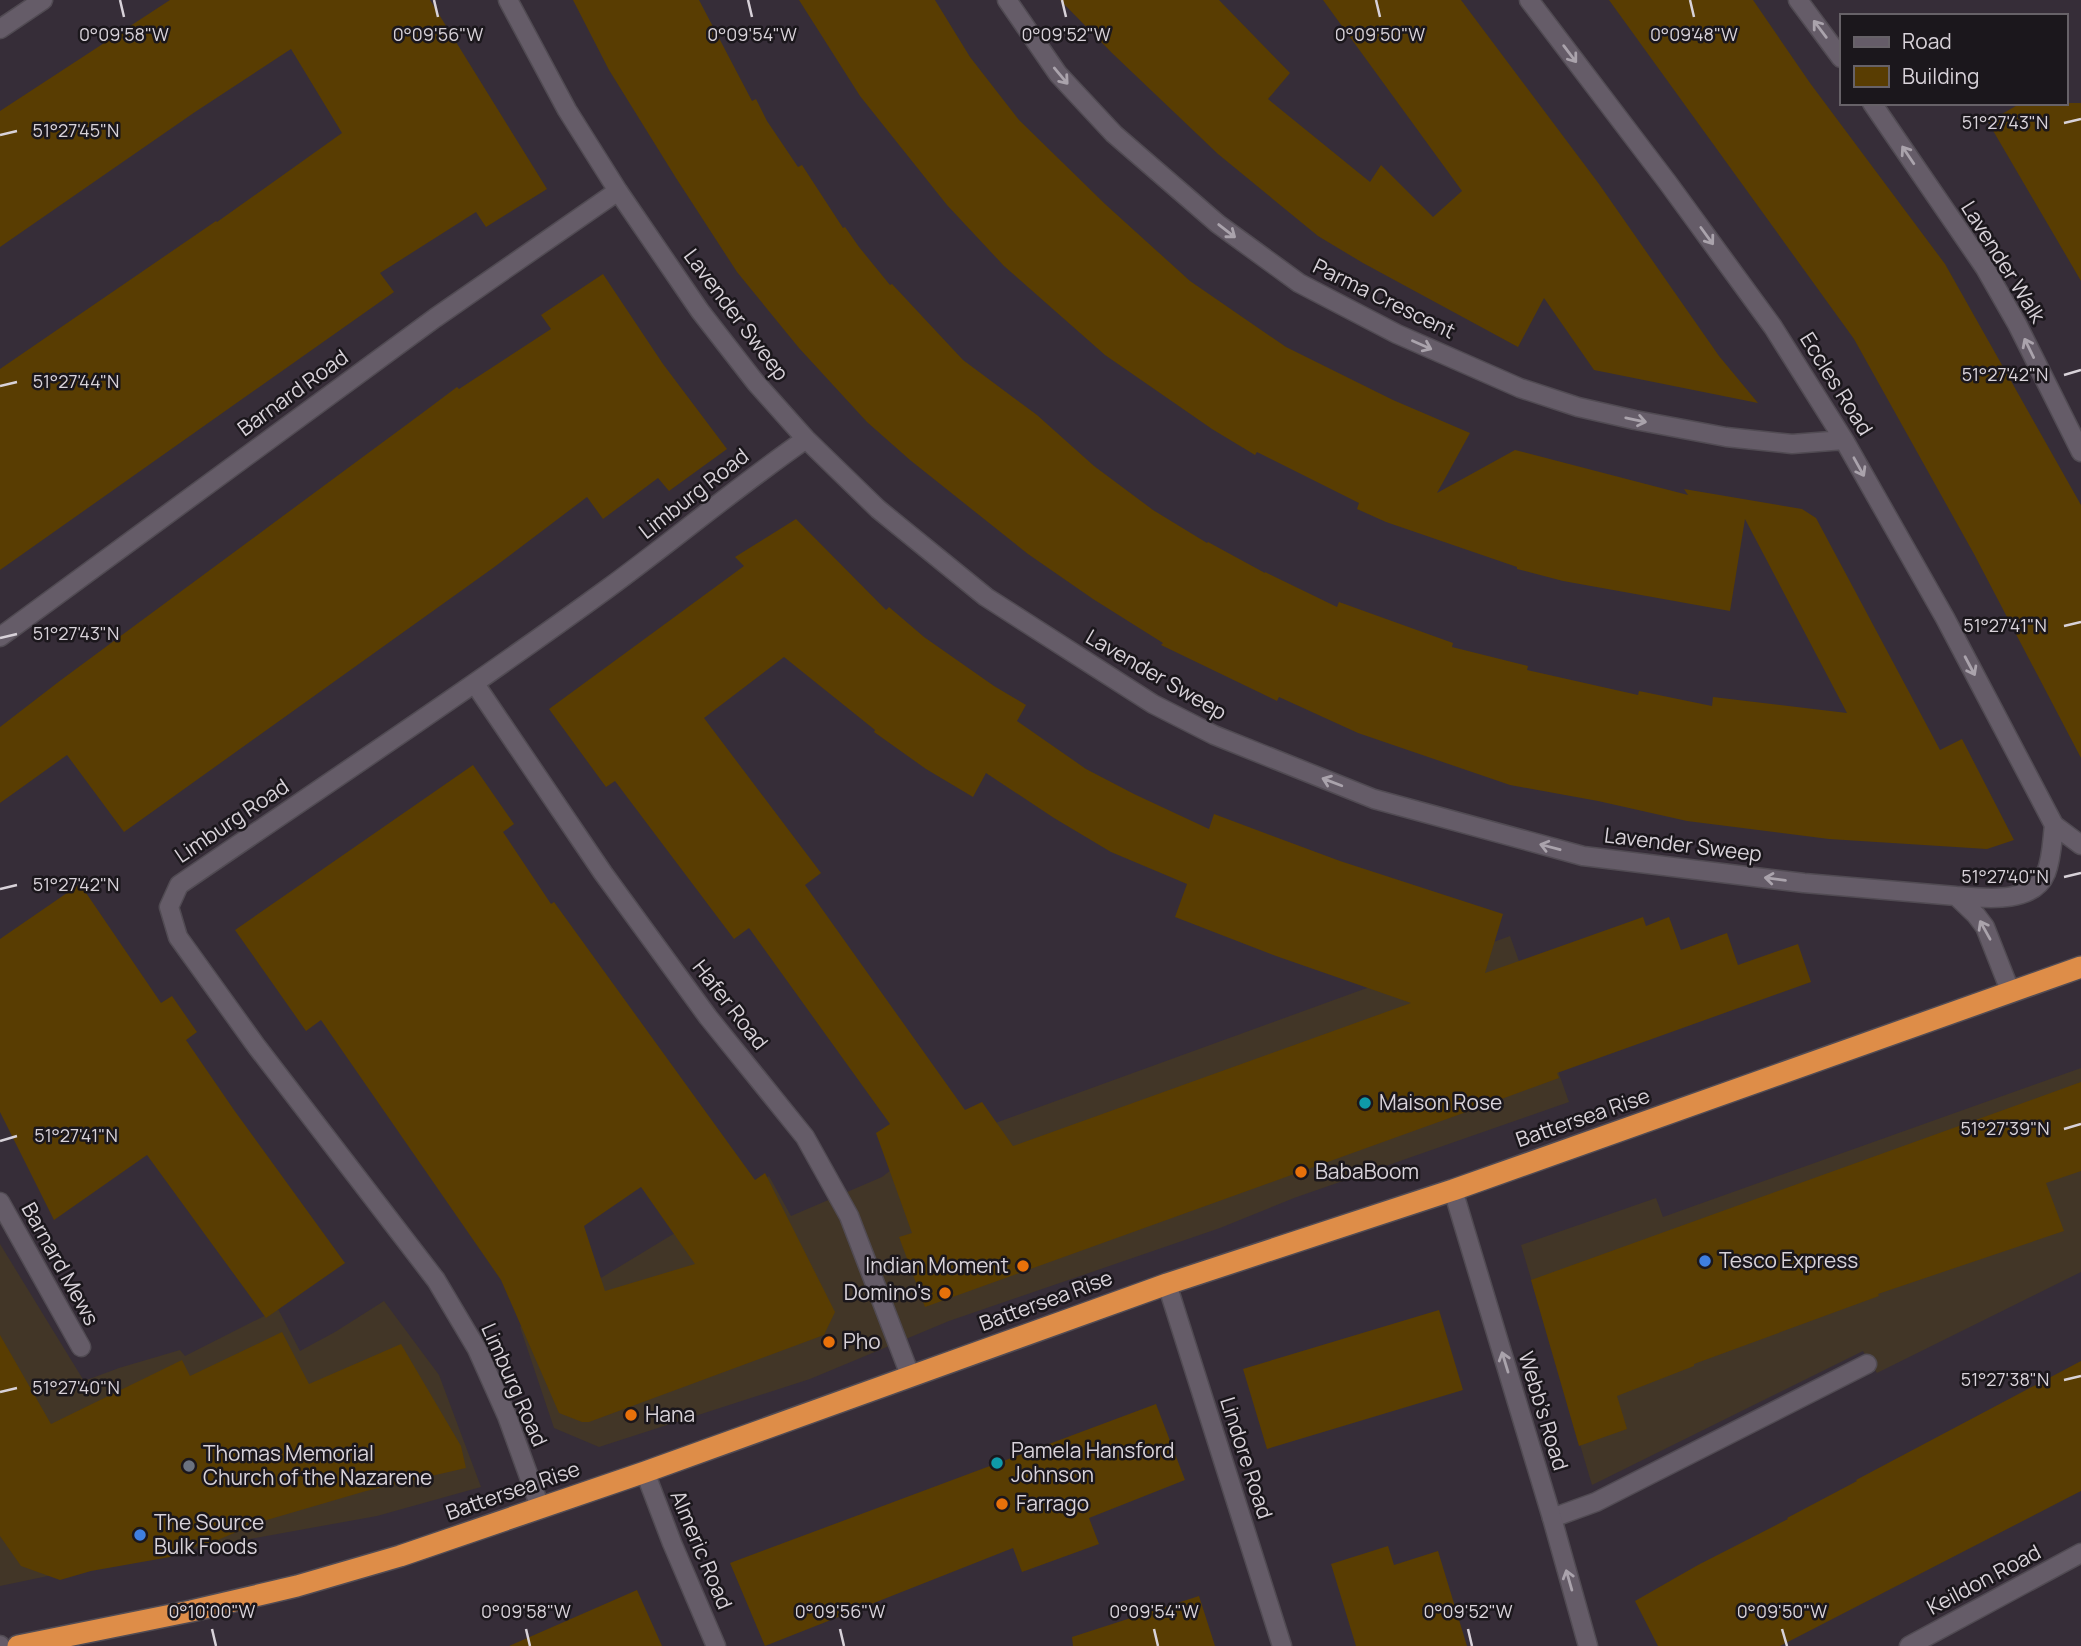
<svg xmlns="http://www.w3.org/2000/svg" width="2081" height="1646" font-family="Manrope,sans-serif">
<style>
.commercial{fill:#423627}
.building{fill:#593d02;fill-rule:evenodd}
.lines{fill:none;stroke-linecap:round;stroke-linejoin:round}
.lane-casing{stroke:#514b53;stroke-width:21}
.street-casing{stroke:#514b53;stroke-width:21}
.highway-casing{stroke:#514b53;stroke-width:24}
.lane{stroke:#655c68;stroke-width:18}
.street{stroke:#655c68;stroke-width:18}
.highway{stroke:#de8d48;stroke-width:21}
.oneway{stroke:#aaa3ac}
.ticks{fill:none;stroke:#d8d2d9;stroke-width:2.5}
.culture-dot{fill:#0f9aa8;stroke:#1b171c;stroke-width:2.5}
.food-dot{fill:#e8710a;stroke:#1b171c;stroke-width:2.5}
.shop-dot{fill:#3f7fe0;stroke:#1b171c;stroke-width:2.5}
.worship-dot{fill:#6b7280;stroke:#1b171c;stroke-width:2.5}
.labels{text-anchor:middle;stroke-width:5;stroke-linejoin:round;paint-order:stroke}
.street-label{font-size:21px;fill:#d8d2d9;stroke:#1b171c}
.poi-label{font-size:21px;fill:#d8d2d9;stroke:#1b171c;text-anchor:start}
.ticks-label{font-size:18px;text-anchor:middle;fill:#d8d2d9;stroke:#1b171c;stroke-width:5;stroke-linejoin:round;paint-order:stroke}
</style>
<rect width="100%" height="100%" fill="#362d38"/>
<!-- commercial -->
<path class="commercial" d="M1510,936L1569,1102L1294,1198L1220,1228L949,1321L810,1379L599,1447L554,1428L520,1327L769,1176L791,1216L882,1177L913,1153Z
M2081,1068V1272L1877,1373L1863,1351L1592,1485L1521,1245L1656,1198L1663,1217Z
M0,1244L84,1381L119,1368L180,1350L185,1356L278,1309L300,1351L335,1332L384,1301L439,1375L481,1487L377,1516L72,1571L0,1586Z"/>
<!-- building -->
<path class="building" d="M170,0H430L547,189L486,227L476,212L380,273L394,292L0,570V369L216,221L217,222L342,133L291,49L195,112L0,247V111Z
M573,0H699L752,101L756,99L767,121L798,167L802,165L843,228L845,227L859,247L890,285L892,284L963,360L1037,415L1094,466L1153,510L1207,543L1208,542L1265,573V572L1337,607L1339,602L1453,643L1452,647L1528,666L1527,670L1638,695L1639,691L1712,706L1713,697L1847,713L1745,519L1730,611L1563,581L1517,569V567L1386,522L1357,509L1359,503L1257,452L1255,455L1212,429L1105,355L1004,266L947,205L860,96L799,0H935L970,57L1019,120L1105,204L1190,281L1286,347L1393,400L1470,433L1437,493L1515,450L1688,495L1684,489L1802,509L1816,518L1940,750L1962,739L2014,840L1987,849L1829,839L1687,821L1598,801L1510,785L1358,733L1279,697L1277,701L1161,645L1163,643L1093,599L1028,554L910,460L867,422L799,348L737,272L676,178L609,70Z
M1060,0H1219L1290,73L1268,99L1370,182L1381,165L1433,217L1462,191L1323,0H1461L1599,184L1719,356L1758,403L1594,370L1544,298L1518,347L1363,263L1318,236L1218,154L1112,53Z
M1609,0H1753L1810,83L1945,264L2081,505V758L1974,554L1854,339Z
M2021,103H2081V281L1988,122Z
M603,274L663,364L727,449L669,491L658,478L603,519L587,497L493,568L124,832L67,755L0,803V727L61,680L421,414L457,387L459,389L551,329L541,315Z
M796,519L886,610L889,607L924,637L994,686L1026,705L1017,721L1086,769L1134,794L1209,829L1214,814L1340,861L1503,914L1485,973L1643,917L1646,926L1669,917L1681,950L1727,933L1738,965L1798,944L1811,982L1557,1073L1559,1078L1458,1115L925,1307L899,1237L912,1233L876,1133L890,1124L749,928L734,939L615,781L606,787L549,709L744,566L735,557ZM784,657L875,730L874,732L926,769L973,797L986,773L1054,818L1111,852L1187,884L1175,917L1276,956L1411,1003L1013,1146L982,1102L965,1110L805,885L821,873L704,718Z
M473,765L514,824L503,832L551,904L554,902L755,1180L765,1173L835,1312L824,1335L589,1422H582L559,1413L501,1280L321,1020L306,1031L235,930ZM641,1187L695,1264L605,1291L584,1226Z
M80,884L161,1003L172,996L197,1032L186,1040L234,1110L345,1263L266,1318L147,1155L54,1220L0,1112V939Z
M2081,1082V1171L2046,1183L2064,1231L1878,1294L1879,1296L1694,1364V1366L1617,1396L1627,1429L1579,1446L1531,1280Z
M1439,1310L1463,1390L1267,1449L1243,1369Z
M282,1332L309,1384L401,1344L461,1446L466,1468L366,1491L260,1522L213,1542L185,1549L170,1557L91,1571L60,1580L21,1566L0,1536V1335L51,1424L182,1360L190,1376Z
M2081,1361V1491L1780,1646H1658L1635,1601L1698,1565L1788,1519L1787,1518L1857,1481L1856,1480Z
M1156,1404L1185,1480L1089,1518L1099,1544L1022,1572L1013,1548L765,1646L730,1563Z
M1388,1546L1394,1565L1438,1551L1467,1646H1356L1331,1564Z
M637,1590L662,1646H509Z
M1199,1596L1215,1646H1073L1072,1637Z"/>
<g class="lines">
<!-- lane casing -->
<g class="lane-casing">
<path id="lane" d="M1798,0L1841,58
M1872,103L1985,268L2017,324L2081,452
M1552,1518L1596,1502L1867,1364
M0,1645V1646"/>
</g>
<!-- street casing -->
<g class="street-casing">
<path id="street" d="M508,0L567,110L618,191L700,311L756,383L806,439L878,509L986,597L1153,704L1214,735L1374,799L1583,856L1804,883L1956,896L1976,915L1985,927L2011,993
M1007,0L1058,74L1114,134L1218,224L1299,283L1397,334L1520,388L1578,407L1635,420L1726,437L1792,444L1844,440
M1529,0L1668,183L1773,327L1844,440L1945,618L2054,825L2081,845
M0,29L43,0
M0,637L435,318L618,191
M475,684L603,873L708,1017L805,1137L849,1216L910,1375
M1956,896C1983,898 2033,905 2046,873C2052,858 2052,841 2054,825
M1453,1190L1552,1518L1588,1646
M0,1202L81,1347
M1167,1284L1282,1646
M645,1472L672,1543L716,1646
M540,1507L507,1416L477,1349L436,1280L257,1047L178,937L169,907L179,885C322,787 467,691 607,589C674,540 738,486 806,439
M1909,1646L2081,1553"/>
</g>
<!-- highway casing -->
<g class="highway-casing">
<path id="highway" d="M18,1646L191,1611L297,1586L400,1556L645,1472L1167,1284L1453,1190L2081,967"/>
</g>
<!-- lane -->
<use href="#lane" class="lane"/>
<!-- street -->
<use href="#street" class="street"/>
<!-- highway -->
<use href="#highway" class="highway"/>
</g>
<!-- one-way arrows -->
<defs><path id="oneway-shaft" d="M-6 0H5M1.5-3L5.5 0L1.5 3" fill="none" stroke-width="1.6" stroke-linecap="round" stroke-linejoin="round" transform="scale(1.75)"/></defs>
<g class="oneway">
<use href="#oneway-shaft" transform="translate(1820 29) rotate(-127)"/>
<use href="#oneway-shaft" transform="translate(1570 54) rotate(53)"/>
<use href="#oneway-shaft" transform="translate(1061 76) rotate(50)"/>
<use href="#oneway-shaft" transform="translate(1908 155) rotate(-124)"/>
<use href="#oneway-shaft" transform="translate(1227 231) rotate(38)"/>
<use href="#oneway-shaft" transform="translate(1707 236) rotate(54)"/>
<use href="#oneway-shaft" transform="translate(1422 345) rotate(24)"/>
<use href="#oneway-shaft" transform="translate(2029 348) rotate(-116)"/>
<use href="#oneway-shaft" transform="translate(1636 420) rotate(12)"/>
<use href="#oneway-shaft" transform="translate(1859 467) rotate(61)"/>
<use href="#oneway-shaft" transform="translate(1970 666) rotate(62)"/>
<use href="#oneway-shaft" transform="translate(1332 782) rotate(-159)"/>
<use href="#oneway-shaft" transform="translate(1550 847) rotate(-165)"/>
<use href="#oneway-shaft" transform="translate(1775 879) rotate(-173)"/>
<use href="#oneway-shaft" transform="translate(1985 930) rotate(-119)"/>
<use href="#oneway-shaft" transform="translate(1505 1362) rotate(-107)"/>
<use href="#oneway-shaft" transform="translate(1569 1580) rotate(-106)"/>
</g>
<!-- ticks -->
<path class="ticks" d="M120,0L124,17M434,0L438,17M748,0L752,17M1062,0L1066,17M1376,0L1380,17M1690,0L1694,17M2064,123L2081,119M0,135L17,131M2064,375L2081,370M0,386L17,382M2064,626L2081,622M0,638L17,634M2064,877L2081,873M0,889L17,885M2064,1129L2081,1124M0,1141L17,1136M2064,1380L2081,1376M0,1392L17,1388M212,1629L216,1646M526,1629L530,1646M840,1629L844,1646M1154,1629L1158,1646M1468,1629L1472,1646M1782,1629L1787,1646"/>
<!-- markers -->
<g class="culture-dot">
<circle cx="1365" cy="1103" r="7"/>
<circle cx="997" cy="1463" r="7"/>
</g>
<g class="food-dot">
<circle cx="1301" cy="1172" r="7"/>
<circle cx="1023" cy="1266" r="7"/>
<circle cx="945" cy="1293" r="7"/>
<circle cx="829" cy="1342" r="7"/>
<circle cx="631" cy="1415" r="7"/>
<circle cx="1002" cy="1504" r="7"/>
</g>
<g class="shop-dot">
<circle cx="1705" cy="1261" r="7"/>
<circle cx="140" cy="1535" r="7"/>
</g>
<circle class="worship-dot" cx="189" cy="1466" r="7"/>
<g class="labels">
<!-- street labels -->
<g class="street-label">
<text transform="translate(2003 262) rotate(58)" y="7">Lavender Walk</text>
<text transform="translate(1384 299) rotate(26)" y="7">Parma Crescent</text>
<text transform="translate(736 315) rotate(53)" y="7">Lavender Sweep</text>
<text transform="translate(1836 384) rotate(58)" y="7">Eccles Road</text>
<text transform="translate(293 393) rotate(-36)" y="7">Barnard Road</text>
<text transform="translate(694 494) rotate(-38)" y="7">Limburg Road</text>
<text transform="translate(1156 675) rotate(30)" y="7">Lavender Sweep</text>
<text transform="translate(232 821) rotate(-34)" y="7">Limburg Road</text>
<text transform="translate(1683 845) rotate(7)" y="7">Lavender Sweep</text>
<text transform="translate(730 1005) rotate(52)" y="7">Hafer Road</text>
<text transform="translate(1583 1118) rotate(-19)" y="7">Battersea Rise</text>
<text transform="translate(60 1264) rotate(61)" y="7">Barnard Mews</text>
<text transform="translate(1046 1301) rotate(-20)" y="7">Battersea Rise</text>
<text transform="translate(514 1385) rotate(66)" y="7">Limburg Road</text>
<text transform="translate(1543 1411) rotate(73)" y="7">Webb's Road</text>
<text transform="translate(1246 1458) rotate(72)" y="7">Lindore Road</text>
<text transform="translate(513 1491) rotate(-19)" y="7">Battersea Rise</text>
<text transform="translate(701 1550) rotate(67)" y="7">Almeric Road</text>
<text transform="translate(1984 1580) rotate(-28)" y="7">Keildon Road</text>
</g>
<!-- poi labels -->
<g class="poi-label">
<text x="1379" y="1110">Maison Rose</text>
<text x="1315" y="1179">BabaBoom</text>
<text x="1719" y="1268">Tesco Express</text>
<text x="1009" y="1273" text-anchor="end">Indian Moment</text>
<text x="931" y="1300" text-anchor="end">Domino's</text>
<text x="843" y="1349">Pho</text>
<text x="645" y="1422">Hana</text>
<text x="1011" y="1458">Pamela Hansford<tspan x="1011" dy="24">Johnson</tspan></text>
<text x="203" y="1461">Thomas Memorial<tspan x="203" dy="24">Church of the Nazarene</tspan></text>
<text x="1016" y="1511">Farrago</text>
<text x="154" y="1530">The Source<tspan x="154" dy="24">Bulk Foods</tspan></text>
</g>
</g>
<g class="ticks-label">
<text x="1694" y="41">0°09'48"W</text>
<text x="124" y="41">0°09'58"W</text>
<text x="438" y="41">0°09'56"W</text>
<text x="752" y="41">0°09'54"W</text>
<text x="1066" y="41">0°09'52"W</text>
<text x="1380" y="41">0°09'50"W</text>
<text x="2005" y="129">51°27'43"N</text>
<text x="76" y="137">51°27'45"N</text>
<text x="2005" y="381">51°27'42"N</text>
<text x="76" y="388">51°27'44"N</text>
<text x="2005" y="632">51°27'41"N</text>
<text x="76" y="640">51°27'43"N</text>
<text x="2005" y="883">51°27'40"N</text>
<text x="76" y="891">51°27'42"N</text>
<text x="2005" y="1135">51°27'39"N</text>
<text x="76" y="1142">51°27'41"N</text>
<text x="2005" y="1386">51°27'38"N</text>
<text x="76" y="1394">51°27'40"N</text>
<text x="212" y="1618">0°10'00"W</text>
<text x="526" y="1618">0°09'58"W</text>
<text x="840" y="1618">0°09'56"W</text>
<text x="1154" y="1618">0°09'54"W</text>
<text x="1468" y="1618">0°09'52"W</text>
<text x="1782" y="1618">0°09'50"W</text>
</g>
<!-- legend -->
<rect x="1840" y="14" width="228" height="91" fill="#1b171c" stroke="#676268" stroke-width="2"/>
<rect x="1854" y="37" width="35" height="10" fill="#655c68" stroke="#676268" stroke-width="2"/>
<text x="1902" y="49" font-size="21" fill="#d8d2d9">Road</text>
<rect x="1854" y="66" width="35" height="21" fill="#593d02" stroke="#676268" stroke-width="2"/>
<text x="1902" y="84" font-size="21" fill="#d8d2d9">Building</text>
</svg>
